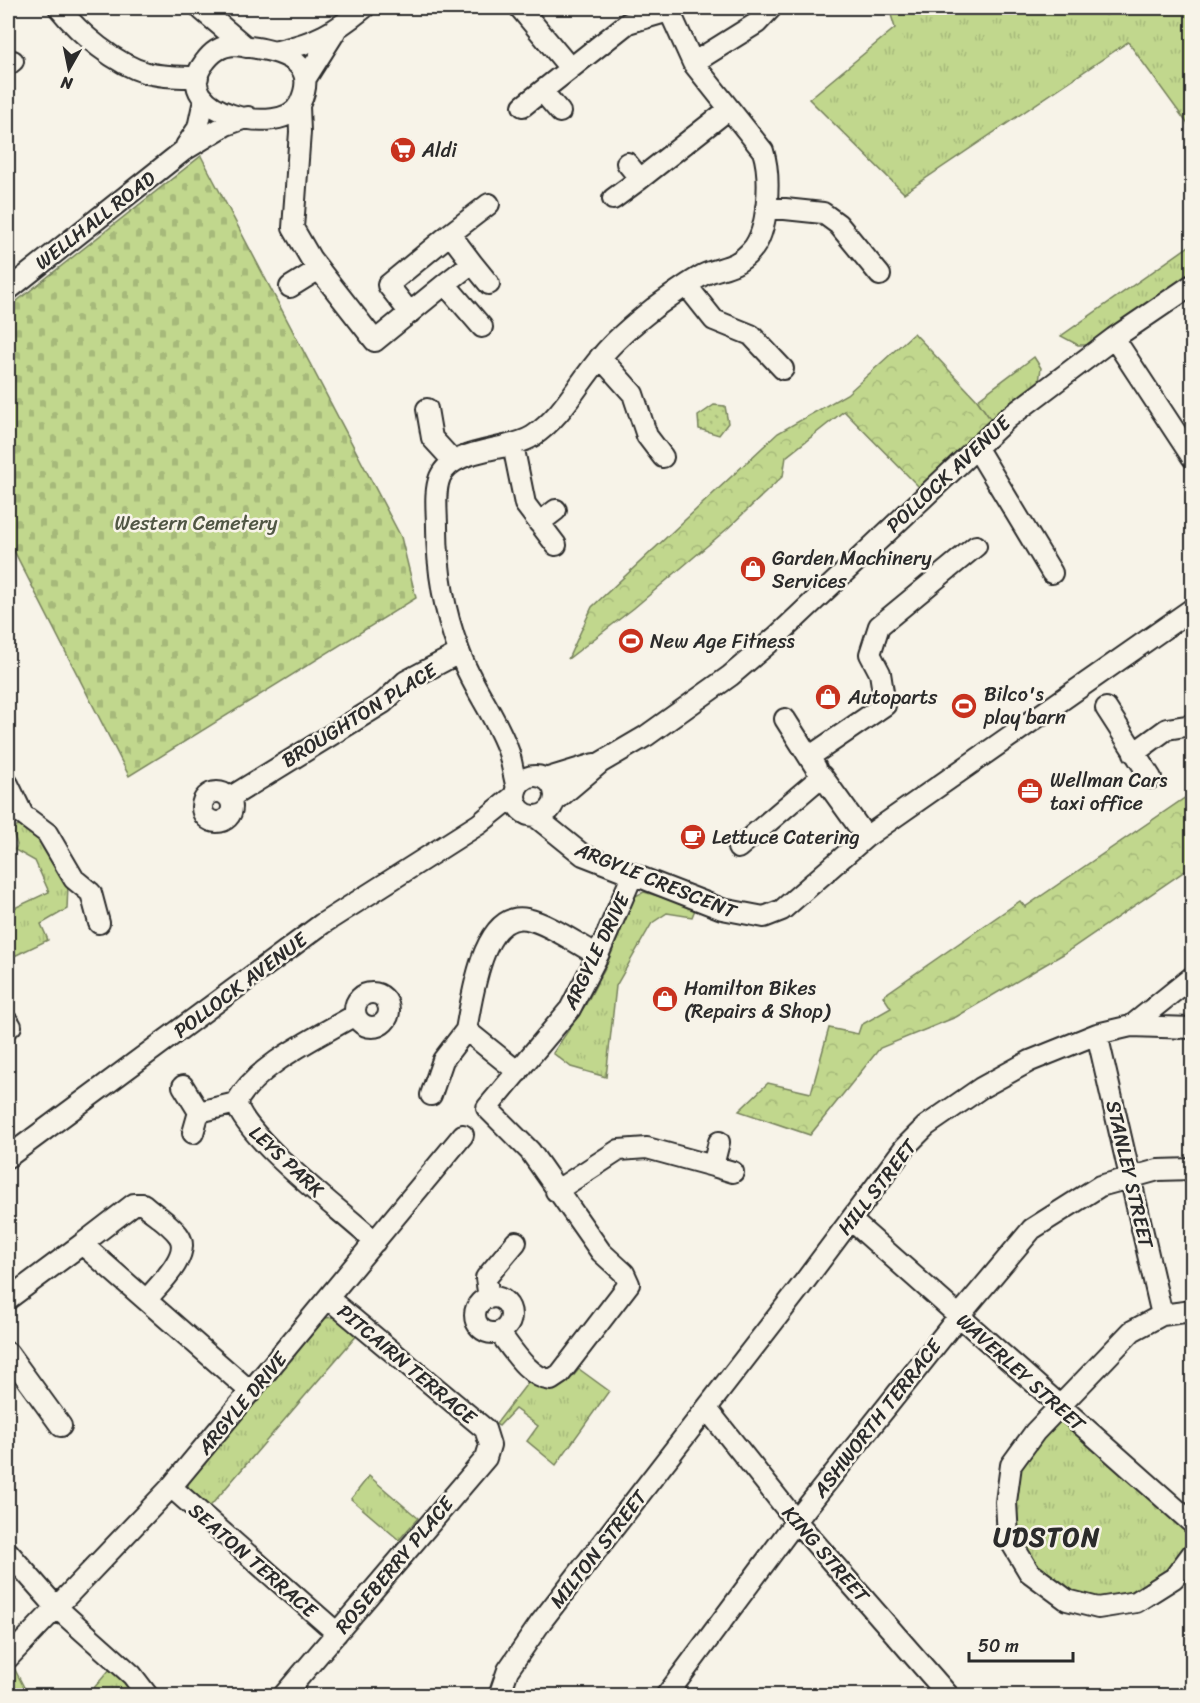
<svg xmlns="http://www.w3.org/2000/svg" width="1200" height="1703" font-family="Sriracha,sans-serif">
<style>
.grass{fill:url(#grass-tufts);stroke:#76815c;stroke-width:1.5}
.forest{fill:url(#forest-crowns);stroke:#76815c;stroke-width:1.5}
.cemetery{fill:url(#cemetery-stones);stroke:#76815c;stroke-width:1.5}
.park{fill:url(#park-dots);stroke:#76815c;stroke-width:1.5}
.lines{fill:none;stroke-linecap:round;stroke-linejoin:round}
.minor-casing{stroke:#2b2b2b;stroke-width:24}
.minor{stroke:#f7f3e8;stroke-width:20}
.labels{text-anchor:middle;stroke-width:5;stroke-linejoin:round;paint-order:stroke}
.poi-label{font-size:20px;fill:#2b2b2b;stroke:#f7f3e8;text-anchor:start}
.street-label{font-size:20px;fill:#2b2b2b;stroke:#f7f3e8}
.park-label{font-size:20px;fill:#505644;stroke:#f7f3e8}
.district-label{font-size:26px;font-weight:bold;letter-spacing:1.5px;fill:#2b2b2b;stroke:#f7f3e8}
</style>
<defs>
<pattern id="grass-tufts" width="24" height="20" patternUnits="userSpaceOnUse" patternTransform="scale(1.5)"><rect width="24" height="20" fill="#c1d78d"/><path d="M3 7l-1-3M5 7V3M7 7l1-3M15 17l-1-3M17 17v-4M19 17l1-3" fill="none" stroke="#a6b97a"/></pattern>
<pattern id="forest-crowns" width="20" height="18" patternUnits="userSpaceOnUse" patternTransform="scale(1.5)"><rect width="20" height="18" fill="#c1d78d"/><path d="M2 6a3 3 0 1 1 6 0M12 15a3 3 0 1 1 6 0" fill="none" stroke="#a6b97a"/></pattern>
<pattern id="cemetery-stones" width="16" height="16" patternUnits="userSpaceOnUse" patternTransform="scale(1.5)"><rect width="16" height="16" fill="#c1d78d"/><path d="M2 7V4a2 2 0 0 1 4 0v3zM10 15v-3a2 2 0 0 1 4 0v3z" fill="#a6b97a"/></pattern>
<pattern id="park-dots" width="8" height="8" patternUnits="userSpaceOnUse" patternTransform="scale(1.5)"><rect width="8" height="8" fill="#c1d78d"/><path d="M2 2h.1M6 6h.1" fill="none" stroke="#a6b97a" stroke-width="1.8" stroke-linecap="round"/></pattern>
</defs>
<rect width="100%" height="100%" fill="#f7f3e8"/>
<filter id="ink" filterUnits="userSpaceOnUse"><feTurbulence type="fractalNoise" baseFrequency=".0167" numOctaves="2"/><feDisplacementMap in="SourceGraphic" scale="12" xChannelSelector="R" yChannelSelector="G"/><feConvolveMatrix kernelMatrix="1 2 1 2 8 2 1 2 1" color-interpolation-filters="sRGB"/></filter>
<g filter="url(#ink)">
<!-- grass -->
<path class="grass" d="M889,8H1102L1106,15L1122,8H1192V130L1128,42L904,193L809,99L895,28Z
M1192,244V277L1089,345H1078L1061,336Z
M1034,357L1041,368L1039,382L993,423L977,400Z
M20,826L43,834L68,885L67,909L41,924L48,940L8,959V937L12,935L8,925V911L49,892L35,861L15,850L17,845L12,828Z
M644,892L696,907L692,917L667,913L652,923L616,986L606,1077L571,1067L553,1053L586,1004L607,964L635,896Z
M335,1317L358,1334L207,1510C197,1501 187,1495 188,1480L317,1325L325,1318Z
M579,1369L609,1391L556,1465L527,1441L538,1426L515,1409L499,1426L496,1424L529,1381C550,1397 565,1388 579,1369Z
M1059,1406L1192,1523V1554L1174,1578L1098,1608L1029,1572L1006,1502L1011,1465Z
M369,1476L418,1518L399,1540L351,1499Z
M111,1668L140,1696H87Z"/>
<!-- forest -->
<path class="forest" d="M914,333L977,400L993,423L922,490L844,411L786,457L783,476L727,529L634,608L568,659L592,607L778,433L847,394Z
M1192,793V866L1065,953L956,1017L880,1048L810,1135L739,1111L768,1083L811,1093L829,1028L858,1034L861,1025L891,1008L883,996L1020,901L1025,907Z
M12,1664L28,1695L8,1696V1672Z"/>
<!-- cemetery -->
<path class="cemetery" d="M201,156L401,537L416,598L129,776L8,539V308Z"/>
<!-- park -->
<path class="park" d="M714,405L725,406L728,423L719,435L699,429L698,416Z"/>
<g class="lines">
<!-- minor casing -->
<g class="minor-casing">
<path id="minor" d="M59,8C80,34 115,64 147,73C164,77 181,77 198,77
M520,8L570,68
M202,10L246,47
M234,45C267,49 323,54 300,103C283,140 167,111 204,63C212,52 220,46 234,45Z
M278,51C317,42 333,33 364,8
M693,63L757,23L771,8
M8,65L13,61
M306,78L335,32
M542,91L560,112
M299,106L300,132L293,228L311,259L375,341L445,284L482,327
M523,106L628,23L669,11
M186,146L198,128L204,100
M640,179L729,109
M613,199L640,179L627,163
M766,207L823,213L838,224L880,275
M450,234L489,204
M472,263L489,284
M687,286L714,320L751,335L783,369
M290,287L319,269
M8,290L183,151L226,125L248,117
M410,313L388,285L450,234L472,263L445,284
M1114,338L1192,457
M600,357L633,394L647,436L663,457
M427,409L432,438L454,462
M513,445L525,504L556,545
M976,447L1052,573
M539,523L556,510
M1106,708L1151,778
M785,719L816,768
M1134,753L1167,729L1192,725
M809,757L885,705L880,673L870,654L879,626L976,546
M515 796a20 20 0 1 1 40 0a20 20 0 1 1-40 0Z
M545,779L594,764
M8,784L23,815L47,833L74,879L91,893L99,923
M517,788C514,777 512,764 509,753C497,717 471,686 459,651C444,611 437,569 437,527C437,511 434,492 440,477C453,447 508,452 533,436C563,416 578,383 601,357C615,340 636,322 654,308C669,297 687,284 703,275C721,266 734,270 751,251C769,232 771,176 763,151L693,63L668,8
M202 807a15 15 0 1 1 30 0a15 15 0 1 1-30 0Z
M229,798L383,703L406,681L459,653
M555,801L600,763L646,736L730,676L776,637L1008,418L1114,338L1192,285
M536,817L583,855L722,909L764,917L782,910L866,837L1192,609
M738,848L822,776L866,837
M355 1010a17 17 0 1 1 34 0a17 17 0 1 1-34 0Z
M355,1015C318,1037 257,1064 236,1103C249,1142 341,1210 375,1242
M8,1022L11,1026
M1131,1026L1192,1028
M1097,1034L1162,1315
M518,1072L466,1030C472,1000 482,910 527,919C548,923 579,945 598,955
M183,1086L199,1112
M431,1095L443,1060L466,1030
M193,1133L199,1112L236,1103
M719,1142L713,1166L733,1172
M8,1157L322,924L479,824L515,795
M556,1191L619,1150L647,1148L713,1166
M851,1220L1192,1523
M82,1244L134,1204H143C154,1214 171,1224 179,1236C192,1255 158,1286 146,1300
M475 1315a18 18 0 1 1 36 0a18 18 0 1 1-36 0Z
M489,1298L486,1278L516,1242
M8,1299L82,1244L251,1392
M1192,1311L1162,1315L1132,1331L1035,1432L1011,1465L1006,1502L1008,1537L1029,1572L1067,1600L1098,1608L1136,1602L1174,1578L1192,1554
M499,1332C512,1349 529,1378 551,1380L560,1374L629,1284L624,1273L601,1252L530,1151L487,1108L570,1009L598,955L633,874
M8,1353L61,1426
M707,1409L796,1521L949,1696
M171,1487L337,1633
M8,1552L56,1607L132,1675L148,1696
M8,1658L171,1487L463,1135
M283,1696L486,1458L490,1445L485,1429L329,1299
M499,1696L508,1670L541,1622L805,1281L905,1147L926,1126L981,1088L1030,1061L1097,1034L1131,1026L1192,977
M666,1696L796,1521L959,1316L1032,1229L1100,1186L1158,1170L1192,1169"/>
</g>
<!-- minor -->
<use href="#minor" class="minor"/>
</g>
</g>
<!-- icons -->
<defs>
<g id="supermarket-disc" transform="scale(1.35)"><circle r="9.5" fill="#c8321e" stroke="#f7f3e8"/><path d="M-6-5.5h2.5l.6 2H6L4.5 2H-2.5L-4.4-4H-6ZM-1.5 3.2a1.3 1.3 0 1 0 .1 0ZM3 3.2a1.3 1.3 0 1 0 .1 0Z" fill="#fff"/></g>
<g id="shop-disc" transform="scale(1.35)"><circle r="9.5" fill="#c8321e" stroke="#f7f3e8"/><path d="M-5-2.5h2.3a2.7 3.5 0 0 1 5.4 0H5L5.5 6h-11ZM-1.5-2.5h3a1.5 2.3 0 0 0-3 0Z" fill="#fff"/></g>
<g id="stadium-disc" transform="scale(1.35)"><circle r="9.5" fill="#c8321e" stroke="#f7f3e8"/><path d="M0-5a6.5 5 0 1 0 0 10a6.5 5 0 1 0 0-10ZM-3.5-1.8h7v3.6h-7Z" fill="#fff"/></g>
<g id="office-disc" transform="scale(1.35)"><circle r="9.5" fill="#c8321e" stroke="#f7f3e8"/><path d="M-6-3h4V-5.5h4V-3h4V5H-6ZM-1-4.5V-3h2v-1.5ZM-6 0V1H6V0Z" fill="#fff"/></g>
<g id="cafe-disc" transform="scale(1.35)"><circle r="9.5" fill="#c8321e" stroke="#f7f3e8"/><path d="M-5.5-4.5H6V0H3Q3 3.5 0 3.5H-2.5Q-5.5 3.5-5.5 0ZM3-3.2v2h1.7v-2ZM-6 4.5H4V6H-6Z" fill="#fff"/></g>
</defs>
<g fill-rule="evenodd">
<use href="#supermarket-disc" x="403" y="150"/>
<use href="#shop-disc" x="753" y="569"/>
<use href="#stadium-disc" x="631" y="641"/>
<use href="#shop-disc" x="828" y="697"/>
<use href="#stadium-disc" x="964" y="706"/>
<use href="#office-disc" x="1030" y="791"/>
<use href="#cafe-disc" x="693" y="837"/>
<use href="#shop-disc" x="665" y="999"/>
</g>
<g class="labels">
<!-- poi labels -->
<g class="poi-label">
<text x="422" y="157">Aldi</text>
<text x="772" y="565">Garden Machinery<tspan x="772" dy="23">Services</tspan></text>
<text x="650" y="648">New Age Fitness</text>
<text x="984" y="701">Bilco's<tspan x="984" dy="23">play barn</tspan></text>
<text x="848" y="704">Autoparts</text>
<text x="1050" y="787">Wellman Cars<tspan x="1050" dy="23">taxi office</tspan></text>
<text x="712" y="844">Lettuce Catering</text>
<text x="684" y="995">Hamilton Bikes<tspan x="684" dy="23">(Repairs &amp; Shop)</tspan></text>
</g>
<!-- street labels -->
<g class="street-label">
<text transform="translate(95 220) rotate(-38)" y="7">WELLHALL ROAD</text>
<text transform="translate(948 474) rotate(-43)" y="7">POLLOCK AVENUE</text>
<text transform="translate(359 715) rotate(-32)" y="7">BROUGHTON PLACE</text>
<text transform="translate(656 880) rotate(22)" y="7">ARGYLE CRESCENT</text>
<text transform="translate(596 951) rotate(-64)" y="7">ARGYLE DRIVE</text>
<text transform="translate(240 985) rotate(-37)" y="7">POLLOCK AVENUE</text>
<text transform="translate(287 1161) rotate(43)" y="7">LEYS PARK</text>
<text transform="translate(1130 1174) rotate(77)" y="7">STANLEY STREET</text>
<text transform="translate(877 1187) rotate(-52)" y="7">HILL STREET</text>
<text transform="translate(407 1364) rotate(40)" y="7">PITCAIRN TERRACE</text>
<text transform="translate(1021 1372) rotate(42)" y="7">WAVERLEY STREET</text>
<text transform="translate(242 1403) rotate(-50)" y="7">ARGYLE DRIVE</text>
<text transform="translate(877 1418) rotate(-52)" y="7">ASHWORTH TERRACE</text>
<text transform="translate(598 1549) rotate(-52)" y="7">MILTON STREET</text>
<text transform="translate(826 1554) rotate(49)" y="7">KING STREET</text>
<text transform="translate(253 1560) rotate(41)" y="7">SEATON TERRACE</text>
<text transform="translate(394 1565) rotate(-50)" y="7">ROSEBERRY PLACE</text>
</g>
<!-- park labels -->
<g class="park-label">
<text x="196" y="530">Western Cemetery</text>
</g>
<!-- district labels -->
<g class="district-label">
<text x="1047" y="1546">UDSTON</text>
</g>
</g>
<!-- margin -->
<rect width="1200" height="1703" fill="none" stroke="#f7f3e8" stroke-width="30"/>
<rect x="15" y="15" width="1170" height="1673" fill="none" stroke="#2b2b2b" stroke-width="2" filter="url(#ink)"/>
<!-- north arrow -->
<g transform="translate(69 69) rotate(189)" stroke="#f7f3e8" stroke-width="4.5" paint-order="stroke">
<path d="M0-4.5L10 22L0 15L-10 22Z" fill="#2b2b2b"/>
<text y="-9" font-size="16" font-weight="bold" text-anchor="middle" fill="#2b2b2b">N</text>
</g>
<!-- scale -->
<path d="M969 1652v9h104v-9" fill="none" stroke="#2b2b2b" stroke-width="3"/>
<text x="978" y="1652" font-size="18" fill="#2b2b2b" stroke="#f7f3e8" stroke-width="4.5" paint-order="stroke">50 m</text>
</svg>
